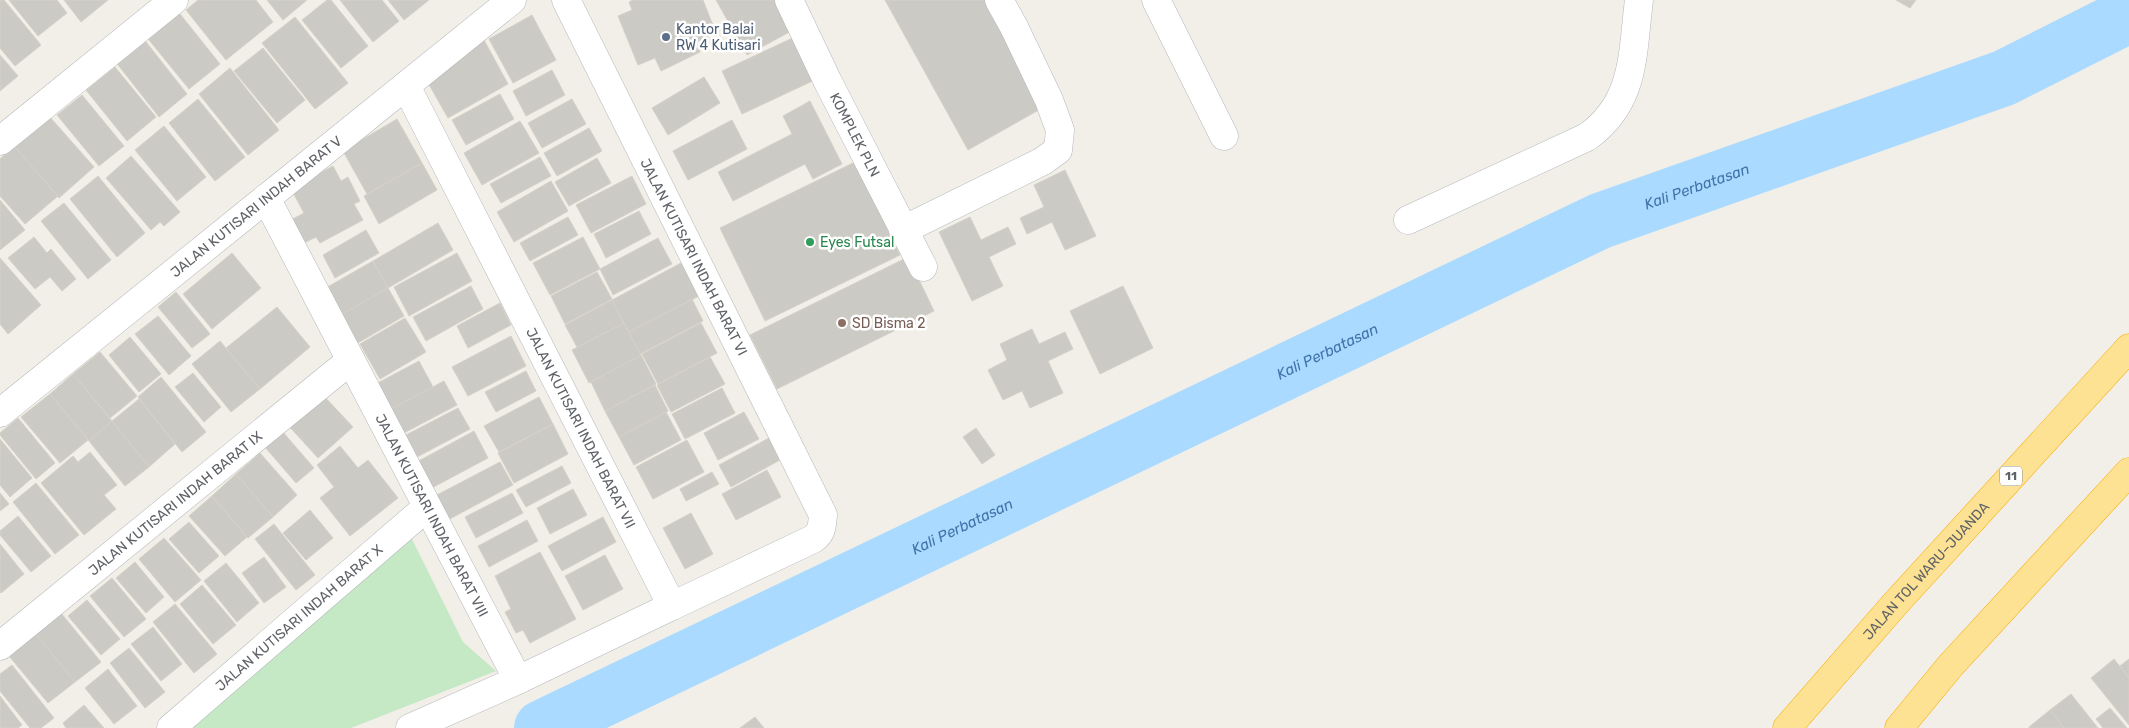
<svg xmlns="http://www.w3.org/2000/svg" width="2129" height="728" font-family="Rubik,sans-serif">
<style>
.green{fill:#c5e8c5}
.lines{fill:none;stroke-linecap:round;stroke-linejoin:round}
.river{stroke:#aadaff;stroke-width:56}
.building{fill:#cccac5;stroke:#d6d1c6}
.minor-casing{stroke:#b5b8bc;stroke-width:29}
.highway-casing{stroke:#f9ab00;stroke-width:29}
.minor{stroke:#fff;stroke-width:28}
.highway{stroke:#fde293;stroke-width:28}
.service-dot{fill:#5c6f8a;stroke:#fff;stroke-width:2}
.leisure-dot{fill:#2e9e5b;stroke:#fff;stroke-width:2}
.education-dot{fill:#8d6e63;stroke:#fff;stroke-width:2}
.labels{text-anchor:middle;stroke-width:5;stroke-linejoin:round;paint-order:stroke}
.shield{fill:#fff;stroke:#8f9295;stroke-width:1}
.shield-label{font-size:12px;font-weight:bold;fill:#5f6368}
.service-label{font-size:14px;fill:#4e5e75;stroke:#fff;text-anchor:start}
.street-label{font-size:14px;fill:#5f6368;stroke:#fff}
.leisure-label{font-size:14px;fill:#27864d;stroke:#fff;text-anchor:start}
.education-label{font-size:14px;fill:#785e54;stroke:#fff;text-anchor:start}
.water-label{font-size:15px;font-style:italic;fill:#4174aa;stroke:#fff}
</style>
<rect width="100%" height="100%" fill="#f1efe8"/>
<!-- green -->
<path class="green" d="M407,529L463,642L496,671L351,728H187Z"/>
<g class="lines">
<!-- river -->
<path class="river" id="s1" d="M542,728L1600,221L2004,78L2129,15"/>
</g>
<!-- building -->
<path class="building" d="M0,0H4L41,45L15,66L0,48Z
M9,0H57L67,13L38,36Z
M64,0H108L81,22Z
M198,0H256L273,22L226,60L186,10Z
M267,0H307L283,20Z
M327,0H331L368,46L341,68L302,20Z
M340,0H382L399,21L373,42Z
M388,0H429L404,20Z
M633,0H703L716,33L696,42L700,52L661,71L655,58L638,65L618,16L632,10L629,2Z
M716,0H779L795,29L747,55Z
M885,0H985L1044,107L968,150Z
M1896,0H1916L1910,8Z
M176,9L220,64L189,89L145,35Z
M532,15L556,60L513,83L489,39Z
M295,17L348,83L315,109L262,43Z
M139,33L187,94L159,117L111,56Z
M801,34L821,77L742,114L722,71Z
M484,40L508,84L448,118L423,74Z
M263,48L305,100L277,123L234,71Z
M0,55L18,76L0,91Z
M115,67L156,117L127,141L86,90Z
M230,68L279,130L248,155L199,94Z
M552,70L565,95L526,116L513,91Z
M704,77L720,103L668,135L652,108Z
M500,94L514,119L466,145L452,120Z
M82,95L124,146L99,166L57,115Z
M198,99L245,157L215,181L169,123Z
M572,99L586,124L542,148L528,123Z
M810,101L842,164L813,179L805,164L733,201L718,172L792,134L783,116Z
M49,116L94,167L59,198L14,146Z
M397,119L422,163L367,194L343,151Z
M732,120L747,149L688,180L673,151Z
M520,121L539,153L482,185L464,153Z
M164,126L206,177L177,201L135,150Z
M589,128L602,151L557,176L544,153Z
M14,146L58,196L25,224L0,196V159Z
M131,156L180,212L164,226L160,222L151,230L106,178Z
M540,157L551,176L501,203L490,184Z
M597,158L611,183L569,206L555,182Z
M855,162L900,255L765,321L720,228Z
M422,163L437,190L379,224L364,196Z
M333,166L341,181L348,177L360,201L354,204L363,220L320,243L316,237L304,243L291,220L304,213L291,189Z
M1065,170L1096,236L1065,250L1052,222L1027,234L1020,218L1044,207L1034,185Z
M98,176L145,233L117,257L70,199Z
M632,176L646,204L591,233L576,205Z
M551,181L568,211L514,242L497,212Z
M0,200L25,230L0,250Z
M64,203L111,260L88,279L41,221Z
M639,211L651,234L606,258L594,234Z
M568,217L578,235L530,261L520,243Z
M970,217L981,240L1008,227L1016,244L989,257L1003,286L972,301L939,232Z
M438,223L453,250L388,288L373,261Z
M366,230L379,253L335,278L323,255Z
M34,237L47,253L51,249L76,279L62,291L50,277L35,289L8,258Z
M583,237L600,269L550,295L533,263Z
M658,238L672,264L613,295L600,269Z
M232,253L261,288L212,329L183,294Z
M457,253L472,281L409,316L394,287Z
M908,257L934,311L777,389L750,335Z
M0,258L41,305L8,334L0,324Z
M373,261L388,288L339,316L324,289Z
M681,263L699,296L629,332L612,300Z
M597,272L612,299L565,324L551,296Z
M471,286L483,309L426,341L413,317Z
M1123,286L1153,348L1100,374L1070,311Z
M388,288L404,316L356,344L339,316Z
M176,292L210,334L192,348L158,307Z
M692,299L703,321L640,354L629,332Z
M612,300L624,323L577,347L565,325Z
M500,303L511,325L468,348L457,326Z
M277,307L310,347L260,389L226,348Z
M158,316L191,356L169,375L135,334Z
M405,318L426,352L380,379L360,344Z
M624,323L641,355L589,383L572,350Z
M701,323L717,353L658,384L642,354Z
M1032,329L1039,344L1065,332L1073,349L1048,361L1063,393L1030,408L1022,391L1003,400L988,370L1007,360L1000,344Z
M511,336L526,366L468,396L452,367Z
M130,337L161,374L139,392L109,355Z
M220,341L260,389L231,412L192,364Z
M100,352L137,396L110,418L73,374Z
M641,355L656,384L605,411L591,382Z
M710,357L725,384L671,412L657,385Z
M419,361L433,387L387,411L374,385Z
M526,371L536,391L496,412L485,392Z
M193,373L221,407L204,422L175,387Z
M73,374L112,421L89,441L50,394Z
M161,377L206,432L182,452L138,397Z
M444,381L457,405L400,435L387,411Z
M655,385L668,411L619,437L605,411Z
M722,388L735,413L685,439L672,414Z
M321,393L353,427L318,458L287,424Z
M50,394L88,440L60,463L21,417Z
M539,397L553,424L499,452L484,426Z
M139,399L175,444L149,467L112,421Z
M458,408L470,429L417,457L406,435Z
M666,412L681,440L634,465L619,437Z
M744,412L759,439L718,460L704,433Z
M18,418L55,463L36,479L0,435V433Z
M112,421L149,467L125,486L89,441Z
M553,424L568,454L514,483L498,453Z
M976,428L995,455L982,464L963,437Z
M282,431L314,468L296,483L264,446Z
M474,431L488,458L428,490L415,463Z
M769,438L780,460L731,487L719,465Z
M0,439L32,478L10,497L0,485Z
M687,440L704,472L653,499L636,467Z
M340,446L358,468L368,460L398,498L350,536L320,498L334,487L317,465Z
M90,452L117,485L104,495L116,509L84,535L41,483L73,456L78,462Z
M260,453L297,495L273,517L236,474Z
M500,462L513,485L446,521L433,497Z
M562,466L571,483L526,507L516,490Z
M767,470L781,497L736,520L722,494Z
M712,472L719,484L686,501L680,489Z
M236,474L273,517L248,538L212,496Z
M36,483L79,535L55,554L13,502Z
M573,489L587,515L550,534L537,508Z
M0,493L9,504L0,511Z
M512,493L523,513L476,538L465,517Z
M212,496L247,537L225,556L189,516Z
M310,510L333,538L306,560L283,533Z
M691,513L713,554L685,569L663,528Z
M18,516L51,556L31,572L0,535V531Z
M603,517L616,542L562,571L548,546Z
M527,520L538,541L489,567L478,546Z
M189,522L219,556L199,573L169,539Z
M274,524L315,575L296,590L255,539Z
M164,538L201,580L175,602L139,559Z
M0,544L24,574L1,593L0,592Z
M540,552L576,619L530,643L523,630L516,633L505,612L511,609L495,576Z
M605,555L623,589L583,610L565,576Z
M264,557L286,587L264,603L242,573Z
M135,562L164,597L146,613L116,578Z
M226,563L259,603L237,622L204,581Z
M112,578L146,619L124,637L90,596Z
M202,585L236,625L213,644L180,604Z
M87,600L120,639L101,655L68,616Z
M175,604L217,654L194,673L153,622Z
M61,613L101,662L75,682L36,634Z
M153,627L182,664L161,681L131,644Z
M36,634L75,682L48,703L9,656Z
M129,648L165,692L145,708L110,663Z
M2114,659L2129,678V725L2091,678Z
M2129,659V678L2120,666Z
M12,665L54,718L41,728H30L0,691V674Z
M108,669L137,706L114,724L85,688Z
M2071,694L2098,728H2064L2050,710Z
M0,696L22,725L18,728H0Z
M84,705L104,728H66L63,723Z
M2110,708L2127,728H2103L2096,719Z
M2050,710L2064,728H2029V727Z
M755,717L764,728H740Z"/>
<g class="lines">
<!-- minor casing -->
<g class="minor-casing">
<g id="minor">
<path id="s2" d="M789,0L828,82L923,267"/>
<path d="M1156,0L1224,136"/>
<path id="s3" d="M406,86L672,606L813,539C822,533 822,526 823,515L566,0"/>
<path d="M0,141L174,0"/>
<path id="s4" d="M266,198L518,680L672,606"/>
<path d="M1408,220L1587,137C1636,102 1632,54 1639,0"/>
<path d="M903,230L1043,161L1058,150L1060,130L1049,100L1014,27L999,0"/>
<path id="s5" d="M0,413L512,0"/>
<path id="s6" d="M0,646L351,360"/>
<path id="s7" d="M171,728L427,507"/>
<path d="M410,728L518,680"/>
</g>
</g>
<!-- highway casing -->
<g class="highway-casing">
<g id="highway">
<path id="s8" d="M1787,728L1895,604L2129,348"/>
<path d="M1899,728L1951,665L2129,472"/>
</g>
</g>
<!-- minor -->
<use href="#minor" class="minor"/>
<!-- highway -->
<use href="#highway" class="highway"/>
</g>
<!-- markers -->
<circle class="service-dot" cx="666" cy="37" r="5"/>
<circle class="leisure-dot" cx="810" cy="242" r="5"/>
<circle class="education-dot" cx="842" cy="323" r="5"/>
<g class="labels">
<!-- shield labels -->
<rect class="shield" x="2000" y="466.5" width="22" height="19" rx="4"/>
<g class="shield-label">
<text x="2011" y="480">11</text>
</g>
<!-- service labels -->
<g class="service-label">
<text x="676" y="34">Kantor Balai<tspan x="676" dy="16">RW 4 Kutisari</tspan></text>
</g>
<!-- street labels -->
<g class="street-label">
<text dy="5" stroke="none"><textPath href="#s2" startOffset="150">KOMPLEK PLN</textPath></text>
<text dy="5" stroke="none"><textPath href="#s5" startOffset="329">JALAN KUTISARI INDAH BARAT V</textPath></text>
<text transform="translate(694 257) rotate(63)" y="5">JALAN KUTISARI INDAH BARAT VI</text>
<text dy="5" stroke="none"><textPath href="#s3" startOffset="384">JALAN KUTISARI INDAH BARAT VII</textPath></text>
<text dy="5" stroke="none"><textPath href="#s6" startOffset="226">JALAN KUTISARI INDAH BARAT IX</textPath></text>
<text dy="5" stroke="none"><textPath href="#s4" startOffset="358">JALAN KUTISARI INDAH BARAT VIII</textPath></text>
<text dy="5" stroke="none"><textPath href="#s8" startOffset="210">JALAN TOL WARU–JUANDA</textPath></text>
<text dy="5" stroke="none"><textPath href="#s7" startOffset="169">JALAN KUTISARI INDAH BARAT X</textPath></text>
</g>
<!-- leisure labels -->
<g class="leisure-label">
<text x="820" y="247">Eyes Futsal</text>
</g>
<!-- education labels -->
<g class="education-label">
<text x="852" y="328">SD Bisma 2</text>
</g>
<!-- water labels -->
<g class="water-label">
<text dy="5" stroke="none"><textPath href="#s1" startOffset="1276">Kali Perbatasan</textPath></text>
<text dy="5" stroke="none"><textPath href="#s1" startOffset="871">Kali Perbatasan</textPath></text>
<text dy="5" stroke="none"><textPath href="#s1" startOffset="466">Kali Perbatasan</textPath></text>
</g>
</g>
</svg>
